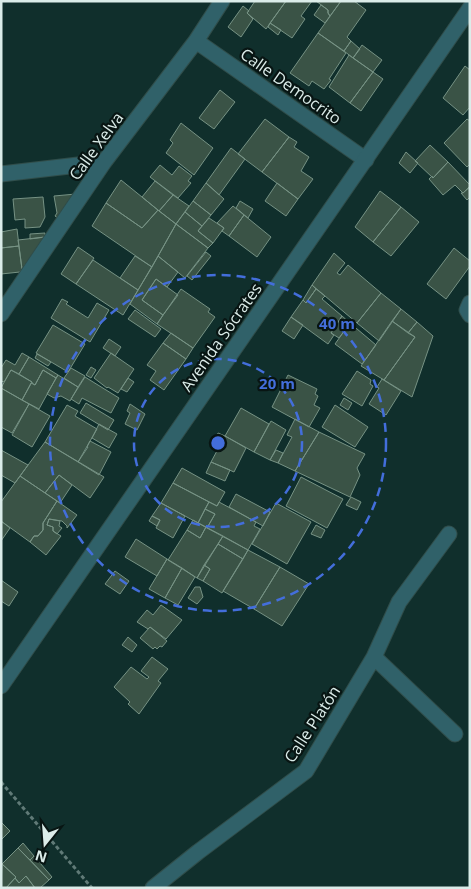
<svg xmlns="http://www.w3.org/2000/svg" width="471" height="889" font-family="'Open Sans',sans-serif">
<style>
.building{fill:#3a5346;stroke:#769284}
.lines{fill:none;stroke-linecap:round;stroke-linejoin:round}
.minor-casing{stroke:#304d4a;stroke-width:17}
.tertiary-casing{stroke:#304d4a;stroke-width:17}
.path{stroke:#607a77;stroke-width:3;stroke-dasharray:4 2.5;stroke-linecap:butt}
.minor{stroke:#306169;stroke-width:15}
.tertiary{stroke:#306169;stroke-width:15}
.ring{fill:none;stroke:#436edb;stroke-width:2.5;stroke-dasharray:9 6}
.labels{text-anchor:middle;stroke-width:4.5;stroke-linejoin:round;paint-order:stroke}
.street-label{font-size:16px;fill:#dbece9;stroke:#081513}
.centre{fill:#436edb;stroke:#081513;stroke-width:2.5}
.ring-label{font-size:15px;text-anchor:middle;font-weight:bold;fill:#436edb;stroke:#081513;stroke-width:4.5;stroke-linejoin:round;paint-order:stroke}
</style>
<rect width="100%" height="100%" fill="#102f2c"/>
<!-- building -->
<path class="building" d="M255,1H286L266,29L247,13Z
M286,1H312L301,16L305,19L292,38L270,23Z
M316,1H341L330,16L328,13V10Z
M341,1H354L366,10L347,37L351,41L344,51L318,33Z
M321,5L328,10V13L330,16L325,23L314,15Z
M243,6L249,11L247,13L253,19L241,37L228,27Z
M270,23L281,30L278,35L268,27Z
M318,33L346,53L329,79L331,80L324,89L312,81L309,86L290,73Z
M351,41L360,49L353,58L344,51Z
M362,45L382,60L373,72L353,58Z
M349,55L373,72L350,103L329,87Z
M465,66L470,70V107L463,115L443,98Z
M373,72L383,79L361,111L350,103Z
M220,90L235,102L214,129L199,118Z
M265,119L289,137L262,172L238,154Z
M467,119L470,121V164L467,167L444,143Z
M181,123L213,148L194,175L166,153L173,143L170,140Z
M289,137L297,142L294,147L309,157L301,171L313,179L298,199L262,172Z
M430,145L448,162L433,178L415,161Z
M231,148L245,159L219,195L206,183Z
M406,152L418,163L410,173L399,163Z
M448,162L470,185V187L463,193L455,185L443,195L429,179L432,176L433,178Z
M160,165L172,175L179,166L192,176L188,181L191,183L178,198L150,177Z
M121,180L158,210L142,228L106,203Z
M155,181L173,195L159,211L142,197Z
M206,183L224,199L211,215L193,201Z
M277,183L298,199L286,216L265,201Z
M469,187L470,197L467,200L461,193H463Z
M380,191L401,207L373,242L355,227Z
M76,194L59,219L55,216L57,213L54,196Z
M173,195L189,206L176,224L159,211Z
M43,197L45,217L40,227L25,228V219L15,220L13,199Z
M193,201L211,215L202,226L185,212Z
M240,201L253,209L248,218L236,208Z
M106,203L142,228L158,210L176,224L152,267L92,226Z
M233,206L244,215L229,236L222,231L224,228L217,223Z
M401,207L419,222L391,256L373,242Z
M185,212L202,226L198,231L213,243L208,248L176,224Z
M244,215L271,237L257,257L229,236Z
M209,218L224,228L213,243L198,231Z
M176,224L208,248L185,278L158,256Z
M17,229L19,246L1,248V232Z
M45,233V237L30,239V234Z
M45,237L22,269L18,240Z
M19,246L22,269L20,272L1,274V248Z
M78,247L94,258L76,284L61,274Z
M454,248L470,261V266L446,299L427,284Z
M206,252L211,256L192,280L187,276Z
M334,253L345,263L337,273L340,275L348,265L381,293L357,323L312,285Z
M135,256L152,267L138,290L120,278Z
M158,256L178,272L167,287L156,279L142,300L163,315L157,324L130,304Z
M93,260L138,290L123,315L76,284Z
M156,279L178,295L163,315L142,300Z
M312,285L316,289L306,303L303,300Z
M181,289L210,309L208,312L215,317L193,348L157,324Z
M316,289L325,296L322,299L342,316L331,333L334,335L328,344L291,317L303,300L306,303Z
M381,293L401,309L379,341L357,323Z
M62,299L68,302L66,304L88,318L97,303L109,310L90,342L51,318Z
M401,309L417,322L408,333L392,321Z
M135,310L161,329L155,337L128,319Z
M342,316L350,323L339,338L331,333Z
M291,317L303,325L294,339L282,331Z
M392,321L415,337L384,380L361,366Z
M417,322L433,336L412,397L384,380L415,337L408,333Z
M350,323L376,345L362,364L335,344Z
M53,325L85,344L68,372L36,353Z
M171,333L193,348L186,359L163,343Z
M109,339L121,347L115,356L103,348Z
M163,343L186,359L164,390L150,380L156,371L147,365Z
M22,353L29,357L19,374L11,370L4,382L1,381V368L6,360L15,365Z
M111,353L134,369L118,393L108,387L107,388L94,378Z
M37,354L51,362L48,366L35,358Z
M29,357L58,375L56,378L43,370L35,385L32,383V382L19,374Z
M91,367L96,370L91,378L86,375Z
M71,368L85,376L78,387L64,378Z
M11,370L32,382L22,400L1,388Z
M43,370L56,378L39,409L22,400L31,383L35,385Z
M357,371L371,380L370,384L373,386L362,406L342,394Z
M58,375L78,387L70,401L61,396L54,398L47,394Z
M288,375L317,389L315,394L318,396L314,405L320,408L309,427L272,407Z
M85,377L119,398L111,413L82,398L79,404L71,399Z
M128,378L134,382L127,392L121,389Z
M382,379L401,391L386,415L369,404L379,388L377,387Z
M1,388L29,404L12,433L1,427Z
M344,398L352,403L348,410L340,405Z
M86,403L114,420L108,430L80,413Z
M29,404L50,416L32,447L12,435Z
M130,404L145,414L137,430L125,424L130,413L127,411Z
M67,405L78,411L75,416L97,429L78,462L45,442Z
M335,405L368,427L355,447L322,427Z
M241,408L269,424L254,452L225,436Z
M295,419L319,432L295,471L278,463L292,437L287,435Z
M271,421L286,430L270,460L254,452Z
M99,424L117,434L109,448L92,438Z
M319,432L365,454L357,468L360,475L350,497L295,471Z
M218,433L225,436L217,449L211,446Z
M225,436L246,448L234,472L211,462Z
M90,441L111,452L99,475L78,462L88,447H87Z
M45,442L104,477L90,498L59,475L45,493L20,476Z
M1,450L28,465L15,483L1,475Z
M276,450L283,453L278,463L270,460Z
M211,462L230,470L225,481L206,473Z
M182,468L225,492L217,506L173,483Z
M59,475L72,485L60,503L45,493Z
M20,476L57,501L43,523V530L38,536H34L30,542L1,521V502Z
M301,477L343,499L327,528L286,506Z
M173,483L209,502L198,523L161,503Z
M236,494L270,512L263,526L229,507Z
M351,497L361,502L357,510L346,505Z
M57,501L77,515L67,528V526L62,521L49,519L47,525L53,527V531L61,536L46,555L30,542L34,536H38L43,530V523Z
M209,502L217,506L219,502L256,522L254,526L260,529L248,550L207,528L215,514L205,509Z
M161,503L185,516L173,538L156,528L160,520L152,516Z
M276,503L311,522L287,564L252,544Z
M205,509L215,514L207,528L198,523Z
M152,516L160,520L157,526L149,521Z
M49,519L60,521L59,526L62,528L57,534L53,531V527L47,525Z
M193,520L206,527L200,538L187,530Z
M1,521L10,528L1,541Z
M316,525L325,530L321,538L311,534Z
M206,527L223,536L197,578L168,560L187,530L200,538Z
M223,536L248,550L243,559L218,544Z
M136,539L167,559L157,576L125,557Z
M218,544L243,559L222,593L203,581L210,569L204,565Z
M248,550L280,567L254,609L223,591Z
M167,559L182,568L165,598L149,589Z
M204,565L210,569L203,581L197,578Z
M280,567L309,584L282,626L254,609Z
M182,568L195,577L178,605L165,598Z
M115,571L129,581L120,594L105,584Z
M1,580L18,592L9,606L1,601Z
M195,587H200L203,597L197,604L188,598Z
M161,605L182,620L166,639L150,627L148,629L137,622L147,610L153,615Z
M150,627L167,641L162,647L160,646L157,649L155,647L153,649L140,638Z
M128,637L137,645L132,652L122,645Z
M152,657L168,669L158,681L161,683L139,714L128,704L130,702L114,687L131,667L147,679L149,677L141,671Z
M1,822L10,831L1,840Z
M23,843L34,856L30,860L18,848Z
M18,848L49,880L40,888H35L26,876L19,883L15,878L16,877L2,864Z
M34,856L52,877L49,880L30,860Z
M2,864L16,877L6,888H1Z
M26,876L35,888H6L15,878L19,883Z"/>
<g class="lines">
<!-- minor casing -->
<g class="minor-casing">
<path id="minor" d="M196,41L366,160
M1,174L104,162
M470,303L467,310L470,315
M1,314L104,162L196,41L222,1
M374,657L455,734
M153,888L198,852L306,771L374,657L399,602L449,534"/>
</g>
<!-- tertiary casing -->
<g class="tertiary-casing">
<path id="tertiary" d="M1,686L470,8"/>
</g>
<!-- path -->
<path class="path" d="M1,782L92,888"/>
<!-- minor -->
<use href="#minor" class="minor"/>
<!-- tertiary -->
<use href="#tertiary" class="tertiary"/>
</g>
<!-- distance rings -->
<g class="ring">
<circle cx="218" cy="443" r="84"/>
<circle cx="218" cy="443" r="168"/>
</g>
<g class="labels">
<!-- street labels -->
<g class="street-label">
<text transform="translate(291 86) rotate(35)" y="6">Calle Democrito</text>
<text transform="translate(96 146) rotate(-54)" y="6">Calle Xelva</text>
<text transform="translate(221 337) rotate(-55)" y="6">Avenida Sócrates</text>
<text transform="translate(312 724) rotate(-57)" y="6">Calle Platón</text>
</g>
</g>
<circle cx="218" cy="443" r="8" class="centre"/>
<g class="ring-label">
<text x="337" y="329">40 m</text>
<text x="277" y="389">20 m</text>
</g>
<!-- border -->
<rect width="471" height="889" fill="none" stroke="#dbece9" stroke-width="5"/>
<!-- north arrow -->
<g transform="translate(45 844) rotate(197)" stroke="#081513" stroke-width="4" paint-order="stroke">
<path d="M0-4L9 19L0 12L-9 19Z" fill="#dbece9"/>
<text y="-8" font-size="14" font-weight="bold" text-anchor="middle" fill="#dbece9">N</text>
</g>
</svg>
